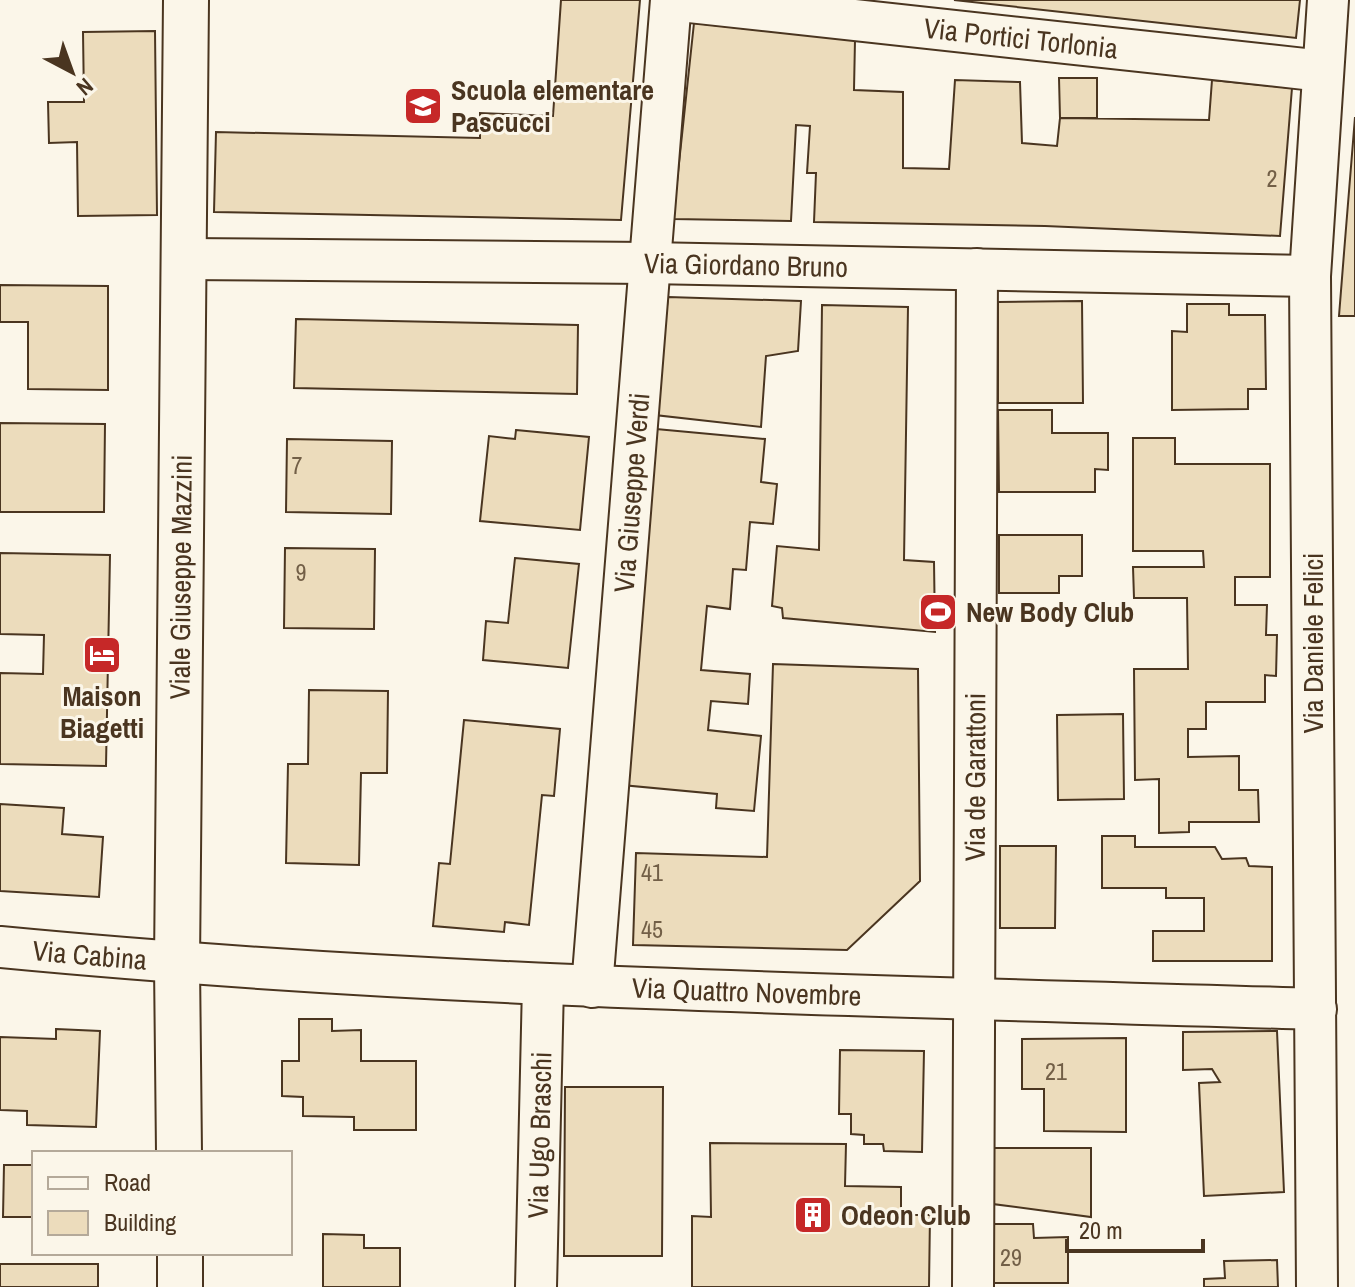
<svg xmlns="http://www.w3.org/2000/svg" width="1355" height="1287" font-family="'Archivo Narrow',sans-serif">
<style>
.building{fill:#ecdcbc;stroke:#4a3520;stroke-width:2}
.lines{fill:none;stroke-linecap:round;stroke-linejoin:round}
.street-casing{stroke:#4a3520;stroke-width:44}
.secondary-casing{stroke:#4a3520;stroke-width:48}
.street{stroke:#fbf6e9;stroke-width:40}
.secondary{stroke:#fbf6e9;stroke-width:44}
.labels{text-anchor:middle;stroke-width:6;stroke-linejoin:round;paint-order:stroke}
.number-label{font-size:24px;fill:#725f47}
.street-label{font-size:28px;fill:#4a3520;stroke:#fbf6e9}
.poi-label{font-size:28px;font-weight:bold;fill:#4a3520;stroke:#fbf6e9;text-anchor:start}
</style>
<rect width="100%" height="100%" fill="#fbf6e9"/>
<!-- building -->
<path class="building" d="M561,0H640L621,220L214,212L216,132L480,138V113L553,116Z
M954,0H1300L1296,38Z
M694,23L855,40L854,90L903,92V168L949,169L955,80L1020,82L1022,143L1057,146L1060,118L1209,120L1212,80L1292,88L1280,236L1045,226L814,222L816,173H807L810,126L796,125L791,221L673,219Z
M155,31L157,215L78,216L77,142L49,143L48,102H84L83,32Z
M1059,78H1097V118H1060Z
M1355,117V316H1339L1344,253Z
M0,285L108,286V390L28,389V322H0Z
M668,297L801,301L798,351L766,356L761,427L655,415Z
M1082,301L1083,403H998V302Z
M1187,304H1229V315H1265L1266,389H1248V409L1172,410V331L1187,332Z
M822,305L908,307L904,560L934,562L935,632L783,618L782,608L772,606L777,546L819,550Z
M296,319L578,325L577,394L294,388Z
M998,410H1052V433H1108V470L1095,469V492H999Z
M0,423L105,424L104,512H0Z
M656,429L765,439L761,482L777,484L773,524L750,522L746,570L733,569L730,609L707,606L701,670L750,674L748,704L711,701L708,730L761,736L754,811L716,808L717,794L622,785Z
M516,430L589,437L580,530L480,521L489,436L515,439Z
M1133,438H1175V464H1270V577H1235V605H1267L1266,635H1277L1276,676L1265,675V702H1206V729H1188V757L1239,756V790H1258L1259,822H1189V832L1159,833V779L1135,780L1134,669H1188L1187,598H1134L1133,567H1204L1203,551H1133Z
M287,439L392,441L391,514L286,512Z
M999,535H1082V576H1059V593H999Z
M285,548L375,549L374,629L284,628Z
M0,553L110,555L106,766L0,764V673L43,674L44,635L0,634Z
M515,558L579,564L568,668L483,660L486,621L508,623Z
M773,664L918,669L920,881L847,950L633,945L636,853L767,857Z
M309,690L388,691L387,773H361L359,865L286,863L288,764H308Z
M1123,714L1124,799L1058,800L1057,715Z
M464,720L560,729L554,796L542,795L529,925L505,922L504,932L433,926L439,863L450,864Z
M0,804L64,808L62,834L103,837L99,897L0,891Z
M1102,836H1135V847H1215L1222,859L1246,858L1249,866L1272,867V961H1153V931H1204V898H1166V888H1102Z
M1000,846H1056L1055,928H1000Z
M299,1019H332V1031L361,1030V1061H416V1130H354V1117L303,1116V1097L282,1096V1061H299Z
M56,1029L100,1031L96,1127L27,1125V1111L0,1110V1037L56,1039Z
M1277,1031L1284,1192L1204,1196L1199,1083L1220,1082L1212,1069L1183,1070V1032Z
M1126,1038V1132L1044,1131V1089H1022V1039Z
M840,1050L924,1051L922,1152L884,1151L883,1144H864V1135L851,1134V1114H839Z
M565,1087H663L662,1256H564Z
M710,1143L846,1144L845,1186L901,1187V1215H930L929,1287H692V1216L711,1217Z
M993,1148H1091V1217L993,1204Z
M4,1165H34V1217H3Z
M994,1224H1033L1034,1238L1068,1237V1283H994Z
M323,1234L364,1235V1248H400V1287H323Z
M1277,1260L1278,1287H1204V1279L1225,1278L1224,1261Z
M0,1264H98V1287H0Z"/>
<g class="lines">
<!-- street casing -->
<g class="street-casing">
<g id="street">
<path id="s1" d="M671,0L1323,71"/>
<path id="s2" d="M184,259L648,263L1310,276"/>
<path id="s3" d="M0,947C437,989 877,995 1316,1009"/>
<path id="s4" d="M592,987L671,0"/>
<path id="s5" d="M536,1287L543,985"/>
<path id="s6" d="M973,1287L977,269"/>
<path d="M1317,1287L1310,276L1328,0"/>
</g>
</g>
<!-- secondary casing -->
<g class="secondary-casing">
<g id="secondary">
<path id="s7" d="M179,1153L177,964L186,0"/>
<path d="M180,1253V1287"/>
</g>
</g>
<!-- street -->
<use href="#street" class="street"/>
<!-- secondary -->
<use href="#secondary" class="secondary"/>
</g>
<!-- icons -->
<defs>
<g id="school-square" transform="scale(2)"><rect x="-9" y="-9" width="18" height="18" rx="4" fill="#c62828" stroke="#fbf6e9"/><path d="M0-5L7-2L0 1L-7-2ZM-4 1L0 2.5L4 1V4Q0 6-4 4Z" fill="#fff"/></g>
<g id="stadium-square" transform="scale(2)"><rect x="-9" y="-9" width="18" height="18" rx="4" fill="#c62828" stroke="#fbf6e9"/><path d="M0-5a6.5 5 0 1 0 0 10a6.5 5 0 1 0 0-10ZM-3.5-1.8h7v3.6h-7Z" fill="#fff"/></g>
<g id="hotel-square" transform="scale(2)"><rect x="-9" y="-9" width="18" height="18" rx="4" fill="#c62828" stroke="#fbf6e9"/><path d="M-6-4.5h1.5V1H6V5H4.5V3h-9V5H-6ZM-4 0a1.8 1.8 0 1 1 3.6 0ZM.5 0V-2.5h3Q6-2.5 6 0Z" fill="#fff"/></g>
<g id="building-square" transform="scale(2)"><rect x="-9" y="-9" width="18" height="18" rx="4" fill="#c62828" stroke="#fbf6e9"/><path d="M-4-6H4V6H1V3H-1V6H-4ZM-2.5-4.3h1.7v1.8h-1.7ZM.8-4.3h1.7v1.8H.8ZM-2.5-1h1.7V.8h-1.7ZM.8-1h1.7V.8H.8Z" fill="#fff"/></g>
</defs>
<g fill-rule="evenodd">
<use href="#school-square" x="423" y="106"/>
<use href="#stadium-square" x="938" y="612"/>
<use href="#hotel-square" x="102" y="655"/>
<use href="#building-square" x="813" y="1215"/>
</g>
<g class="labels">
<!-- number labels -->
<g class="number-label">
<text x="1272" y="187">2</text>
<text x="297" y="474">7</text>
<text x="301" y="581">9</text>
<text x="652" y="881">41</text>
<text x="652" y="938">45</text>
<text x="1056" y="1080">21</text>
<text x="1011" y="1266">29</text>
</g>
<!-- street labels -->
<g class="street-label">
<text dy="10" stroke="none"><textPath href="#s1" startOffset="352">Via Portici Torlonia</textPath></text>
<text dy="10" stroke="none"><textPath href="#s2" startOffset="562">Via Giordano Bruno</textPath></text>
<text dy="10" stroke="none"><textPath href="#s4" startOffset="496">Via Giuseppe Verdi</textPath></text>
<text dy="10" stroke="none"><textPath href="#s7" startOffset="576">Viale Giuseppe Mazzini</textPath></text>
<text transform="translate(1313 643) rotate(-90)" y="10">Via Daniele Felici</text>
<text dy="10" stroke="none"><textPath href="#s6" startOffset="510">Via de Garattoni</textPath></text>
<text dy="10" stroke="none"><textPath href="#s3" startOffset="90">Via Cabina</textPath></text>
<text dy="10" stroke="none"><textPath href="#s3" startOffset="748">Via Quattro Novembre</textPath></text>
<text dy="10" stroke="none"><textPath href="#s5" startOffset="152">Via Ugo Braschi</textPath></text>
</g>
<!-- poi labels -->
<g class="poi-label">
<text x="451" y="100">Scuola elementare<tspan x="451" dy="32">Pascucci</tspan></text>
<text x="966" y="622">New Body Club</text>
<text x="102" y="706" text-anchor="middle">Maison<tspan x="102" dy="32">Biagetti</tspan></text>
<text x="841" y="1225">Odeon Club</text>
</g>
</g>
<!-- legend -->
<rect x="32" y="1151" width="260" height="104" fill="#fbf6e9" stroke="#b4a999" stroke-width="2"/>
<rect x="48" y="1177" width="40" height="12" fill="#fbf6e9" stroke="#b4a999" stroke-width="2"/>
<text x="104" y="1191" font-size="24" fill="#4a3520">Road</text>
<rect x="48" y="1211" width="40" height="24" fill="#ecdcbc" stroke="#b4a999" stroke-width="2"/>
<text x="104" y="1231" font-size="24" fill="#4a3520">Building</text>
<!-- north arrow -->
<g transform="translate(72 72) rotate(139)" stroke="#fbf6e9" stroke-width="6" paint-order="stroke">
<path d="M0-6L14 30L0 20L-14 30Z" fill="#4a3520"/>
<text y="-12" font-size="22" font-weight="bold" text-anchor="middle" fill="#4a3520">N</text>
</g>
<!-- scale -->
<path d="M1067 1239v12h136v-12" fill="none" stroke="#4a3520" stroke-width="4"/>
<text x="1079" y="1239" font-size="24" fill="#4a3520" stroke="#fbf6e9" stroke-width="6" paint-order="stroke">20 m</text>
</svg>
